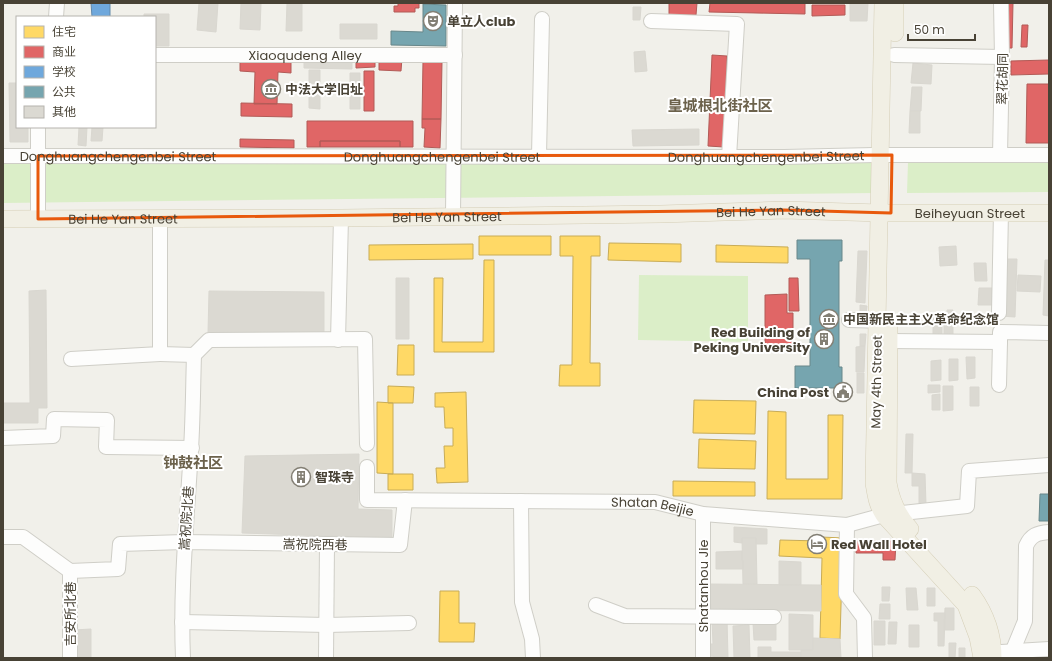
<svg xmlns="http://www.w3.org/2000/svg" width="1052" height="661" font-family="Poppins,'Noto Sans SC',sans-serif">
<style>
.green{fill:#dbeec8}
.homes{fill:#ffd966;stroke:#c8ac57}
.shops{fill:#e06666;stroke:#b25b57}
.schools{fill:#6fa8dc;stroke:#6389aa}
.public{fill:#76a5af;stroke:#68878a}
.building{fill:#dbd9d2;stroke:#d9d7d0}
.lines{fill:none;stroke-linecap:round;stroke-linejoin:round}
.minor-casing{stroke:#cfcec7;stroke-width:16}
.major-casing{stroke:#d5ceb6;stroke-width:18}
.minor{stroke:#fdfdfc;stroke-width:14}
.major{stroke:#f1efe4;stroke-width:17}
.marked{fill:none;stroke:#e8590c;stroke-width:3;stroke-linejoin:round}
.labels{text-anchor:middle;stroke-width:4;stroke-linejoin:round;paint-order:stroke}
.poi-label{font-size:13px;font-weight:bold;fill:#484235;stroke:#fff;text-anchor:start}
.street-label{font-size:13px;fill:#484235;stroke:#fff}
.quarter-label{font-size:15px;font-weight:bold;fill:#6c624c;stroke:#fff}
</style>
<rect width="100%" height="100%" fill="#f1f0ea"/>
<!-- green -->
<path class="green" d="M875,162V193L3,203V163Z
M908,162H1049V192L907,193Z
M639,275L748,276V342L638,340Z"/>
<!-- homes -->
<path class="homes" d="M479,236H551V255H479Z
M560,236H600V256H591L590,363H600V386H559L560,365H572L573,256H560Z
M609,243L681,244V262L608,260Z
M473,244V259L369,260V245Z
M716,245L788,247V263L716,262Z
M484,260H494V352H434V278H443L442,342H483Z
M398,345H414V375H397Z
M388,386L414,387L413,403H388Z
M466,392L468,482L437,483L436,468H445L444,446H453V428H445L444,407H435V393Z
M694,400L756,401L755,434L693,433Z
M377,402L393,403V474L377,473Z
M768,411L786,412V479H828V415H843L842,499H767Z
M699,439L756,441L755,469L698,468Z
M388,474H413V490H388Z
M673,481L755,482V496H673Z
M821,537L843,538L840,639L820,638L822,558L779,556L780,540L820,541Z
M440,591H459V623H475L474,642H439Z"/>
<!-- shops -->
<path class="shops" d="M398,3H419V8H415V12H394V6H398Z
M669,3H697L696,15H669Z
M710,3H805V14L709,12Z
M1005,3H1013L1012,48H1005Z
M812,5H845V15L812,16Z
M1022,25H1028L1027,47H1021Z
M712,55L727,56L724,147L708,146Z
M379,57L402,58L401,71L379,70Z
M356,59H375V67L356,68Z
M1049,60V74L1011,75V61Z
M240,61L291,62V73L278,72L277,104H254L255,72L240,71Z
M423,61H442L441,119H422Z
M364,71H374V111H364Z
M1027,84H1049V143H1026Z
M241,103L292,104V117L241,116Z
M422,119H441L440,148L424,147L425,128H422Z
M307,121H413V147H400V141H320V147H307Z
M240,139L294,140V148L240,147Z
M320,141H400V147H320Z
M789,278H798L799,311H789Z
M787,294V313H793V347H765V295Z
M857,541H896L895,560H883V553H856Z"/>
<!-- schools -->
<path class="schools" d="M91,3H110V17H92Z"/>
<!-- public -->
<path class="public" d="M423,4L446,5V46L391,45V31L423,32Z
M797,240H842V261H839V367H842V388H795V366H810V259H797Z
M1040,494H1049V521H1039Z"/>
<!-- building -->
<path class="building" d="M199,3H218L216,32L197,30Z
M241,3H261L260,30L240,29Z
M287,3H302V31H286Z
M850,3H868L867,21H850Z
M633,7H641L640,20H633Z
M144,14H169V46H155V17H144Z
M340,24H377V39H340Z
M645,51L647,71L635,72L634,52Z
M304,58L352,59V69L304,68Z
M913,63L932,65L931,84L911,83Z
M309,70H320V109L309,108Z
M350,73H360V109H350Z
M9,83H17V127H28V142H10Z
M912,87H922L921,111H910Z
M910,111H920V133H909Z
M79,127H87L86,146L78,145Z
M92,127H103L102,141H91Z
M699,129V145L633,146L632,130Z
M956,246L957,265L940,266L939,247Z
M858,251H867L865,303L856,302Z
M1002,259H1017L1015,317L1000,316Z
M1045,260H1049V316L1043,315Z
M974,263H986L987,281H975Z
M1018,275L1041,276L1040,292L1017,291Z
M396,278H409V339H396Z
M979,288H992V305H978Z
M46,290L47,408H38V423H3V403H30L29,291Z
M209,291L324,292V334L208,333Z
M860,305L867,306L866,315H860Z
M947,310H953V339H944V319H947Z
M933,316H942V337H933Z
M860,334H866L865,346H860Z
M865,346L864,372H856V347Z
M966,357H975V378L967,379Z
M949,359H958V380L949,381Z
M941,360V380L931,381V361Z
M857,373H864V393H857Z
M928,385H940V392L928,393Z
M943,386H953V410L943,411Z
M970,387H979V406H970Z
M940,394V410H932V395Z
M906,434H913L912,473H905Z
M359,454L358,509L392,510V538L242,533L245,456Z
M912,473L925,474L926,505H919V486H912Z
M734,527L767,529V544H756V538H742V543L734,542Z
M742,538H756L757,584H743Z
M742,551L743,569H716V552Z
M779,561L801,562V585H779Z
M709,584L821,585V611L711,610Z
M882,587H890L889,601H882Z
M906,588H916L918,610H907Z
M927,588H935V606H927Z
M880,604H890V619H879Z
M945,608H954V630H944Z
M934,613H945L944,646H938V621H934Z
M789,614L813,615V650H789Z
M727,619L728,658L710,656L709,644H713L712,620Z
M874,621H885V645H874Z
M889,622H897L896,644H888Z
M753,623H776V640H754Z
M749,625L750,658H734L733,626Z
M909,625H919V647H909Z
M91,629V658H75L74,630Z
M813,638L840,639L841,658H801V650H813Z
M949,643H956L955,658H949Z
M758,647H771V652H801V658H758Z
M959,648H965V658H959Z"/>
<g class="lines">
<!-- minor casing -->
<g class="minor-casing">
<g id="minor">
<path d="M56,17L57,3"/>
<path d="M651,21L737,24L729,157"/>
<path id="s1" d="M155,55H455"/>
<path d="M894,55L1002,57"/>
<path d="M539,155L542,19"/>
<path d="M1000,155L1002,57L1001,3"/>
<path id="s2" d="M3,156L784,157L874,155H1049"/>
<path d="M453,216L455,3"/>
<path d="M38,219V127"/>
<path d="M999,313L1001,212"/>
<path d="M849,320L887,321"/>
<path d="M338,340L341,218"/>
<path d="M889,341L1000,342V332L1049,333"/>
<path d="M160,354L194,355L209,340L365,339L367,444"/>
<path d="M71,359L160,354V218"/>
<path d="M999,385L1000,342"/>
<path d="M3,438L53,436L54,419L107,420L106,447L192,448"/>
<path id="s3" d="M367,467V500L655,502L703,514L847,525L884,515L967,506L969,471L1049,465"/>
<path d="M521,501L522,602L532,639L533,658"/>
<path d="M703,514V658"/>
<path d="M847,525L846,594L864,618L865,658"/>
<path d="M3,537H23L70,571L118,569L120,544L184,542L400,545L405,500"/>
<path d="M596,605L625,616L774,617"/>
<path d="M182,622L327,625L409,623"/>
<path d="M1013,650L1025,621L1026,546C1031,535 1037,533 1049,532"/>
<path d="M984,653L1049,649"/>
<path d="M70,658V571"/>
<path d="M183,658C180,588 187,519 191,449C193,417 193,386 194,355"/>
<path d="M326,658L327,544"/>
</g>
</g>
<!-- major casing -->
<g class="major-casing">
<g id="major">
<path d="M883,3L874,483C876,495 877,504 884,515L966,605L978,637L982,658"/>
<path d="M895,33V3"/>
<path id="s4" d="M3,219L341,218L661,214L784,210L880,213H1049"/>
<path d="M889,329L888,483C891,501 898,516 910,529"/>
<path d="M972,595C985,613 993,635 993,658"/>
</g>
</g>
<!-- minor -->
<use href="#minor" class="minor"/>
<!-- major -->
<use href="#major" class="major"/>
</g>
<!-- marked area -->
<path class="marked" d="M892,155L891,213L784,210L38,219V156Z"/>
<!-- icons -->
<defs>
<g id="theatre-ring" transform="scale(1)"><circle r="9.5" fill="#fff" stroke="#837f74" stroke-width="1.5"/><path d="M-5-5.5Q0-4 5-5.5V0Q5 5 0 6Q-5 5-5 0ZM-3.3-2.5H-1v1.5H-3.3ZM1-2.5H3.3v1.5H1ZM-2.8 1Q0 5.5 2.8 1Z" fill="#837f74"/></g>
<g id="museum-ring" transform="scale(1)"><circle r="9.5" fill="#fff" stroke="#837f74" stroke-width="1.5"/><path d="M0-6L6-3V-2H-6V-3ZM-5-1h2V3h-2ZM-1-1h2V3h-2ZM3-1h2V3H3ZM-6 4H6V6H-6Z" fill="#837f74"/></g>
<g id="building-ring" transform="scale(1)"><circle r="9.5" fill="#fff" stroke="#837f74" stroke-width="1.5"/><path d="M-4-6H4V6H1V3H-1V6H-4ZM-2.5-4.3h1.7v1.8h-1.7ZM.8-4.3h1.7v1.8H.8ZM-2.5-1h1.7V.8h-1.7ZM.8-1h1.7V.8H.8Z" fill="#837f74"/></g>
<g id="civic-ring" transform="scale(1)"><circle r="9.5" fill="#fff" stroke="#837f74" stroke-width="1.5"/><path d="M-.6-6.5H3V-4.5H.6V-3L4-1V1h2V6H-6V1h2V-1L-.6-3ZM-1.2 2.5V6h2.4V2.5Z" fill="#837f74"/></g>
<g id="hotel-ring" transform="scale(1)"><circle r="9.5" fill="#fff" stroke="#837f74" stroke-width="1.5"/><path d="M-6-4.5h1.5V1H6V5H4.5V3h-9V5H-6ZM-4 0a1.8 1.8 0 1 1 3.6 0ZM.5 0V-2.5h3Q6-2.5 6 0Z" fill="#837f74"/></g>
</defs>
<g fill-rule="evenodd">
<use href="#theatre-ring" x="433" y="21"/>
<use href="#museum-ring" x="271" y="89"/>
<use href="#museum-ring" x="829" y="319"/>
<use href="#building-ring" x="824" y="339"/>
<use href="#civic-ring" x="843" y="392"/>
<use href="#building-ring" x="301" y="477"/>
<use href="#hotel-ring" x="817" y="544"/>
</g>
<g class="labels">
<!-- poi labels -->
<g class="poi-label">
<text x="447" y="26">单立人club</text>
<text x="285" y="94">中法大学旧址</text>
<text x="843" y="324">中国新民主主义革命纪念馆</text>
<text x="810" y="337" text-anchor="end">Red Building of<tspan x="810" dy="15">Peking University</tspan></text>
<text x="829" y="397" text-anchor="end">China Post</text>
<text x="315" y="482">智珠寺</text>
<text x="831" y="549">Red Wall Hotel</text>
</g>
<!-- street labels -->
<g class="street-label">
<text dy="5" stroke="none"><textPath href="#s1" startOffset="150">Xiaoqudeng Alley</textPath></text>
<text transform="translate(1002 79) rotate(-89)" y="5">翠花胡同</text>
<text dy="5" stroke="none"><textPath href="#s2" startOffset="115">Donghuangchengenbei Street</textPath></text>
<text dy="5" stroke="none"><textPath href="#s2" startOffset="439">Donghuangchengenbei Street</textPath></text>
<text dy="5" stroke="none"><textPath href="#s2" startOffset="763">Donghuangchengenbei Street</textPath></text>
<text dy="5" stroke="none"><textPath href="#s4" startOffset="768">Bei He Yan Street</textPath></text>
<text dy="5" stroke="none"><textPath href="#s4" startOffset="967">Beiheyuan Street</textPath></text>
<text dy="5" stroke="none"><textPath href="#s4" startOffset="444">Bei He Yan Street</textPath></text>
<text dy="5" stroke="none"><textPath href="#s4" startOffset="120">Bei He Yan Street</textPath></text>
<text transform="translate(876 382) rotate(-89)" y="5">May 4th Street</text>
<text dy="5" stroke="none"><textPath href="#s3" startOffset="319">Shatan Beijie</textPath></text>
<text transform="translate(186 518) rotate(-86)" y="5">嵩祝院北巷</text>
<text transform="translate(315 544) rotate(1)" y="5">嵩祝院西巷</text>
<text transform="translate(703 586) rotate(-90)" y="5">Shatanhou Jie</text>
<text transform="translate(70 614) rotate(-90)" y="5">吉安所北巷</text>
</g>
<!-- quarter labels -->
<g class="quarter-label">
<text x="720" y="111">皇城根北街社区</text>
<text x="193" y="468">钟鼓社区</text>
</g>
</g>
<!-- border -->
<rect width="1052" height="661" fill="none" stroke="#484235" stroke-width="8"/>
<!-- legend -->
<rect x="16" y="16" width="140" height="112" fill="#ffffff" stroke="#b6b3ae"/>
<rect x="24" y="26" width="20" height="12" fill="#ffd966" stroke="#b6b3ae"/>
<text x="52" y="36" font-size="12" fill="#484235">住宅</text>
<rect x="24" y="46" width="20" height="12" fill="#e06666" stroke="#b6b3ae"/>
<text x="52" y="56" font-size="12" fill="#484235">商业</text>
<rect x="24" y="66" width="20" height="12" fill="#6fa8dc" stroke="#b6b3ae"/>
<text x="52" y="76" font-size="12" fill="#484235">学校</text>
<rect x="24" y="86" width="20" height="12" fill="#76a5af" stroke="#b6b3ae"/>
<text x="52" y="96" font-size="12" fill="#484235">公共</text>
<rect x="24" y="106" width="20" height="12" fill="#dbd9d2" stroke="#b6b3ae"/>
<text x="52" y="116" font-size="12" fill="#484235">其他</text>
<!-- scale -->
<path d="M908 34v6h67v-6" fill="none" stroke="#484235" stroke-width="2"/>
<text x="914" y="34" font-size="12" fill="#484235" stroke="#ffffff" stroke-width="3" paint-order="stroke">50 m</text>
</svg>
